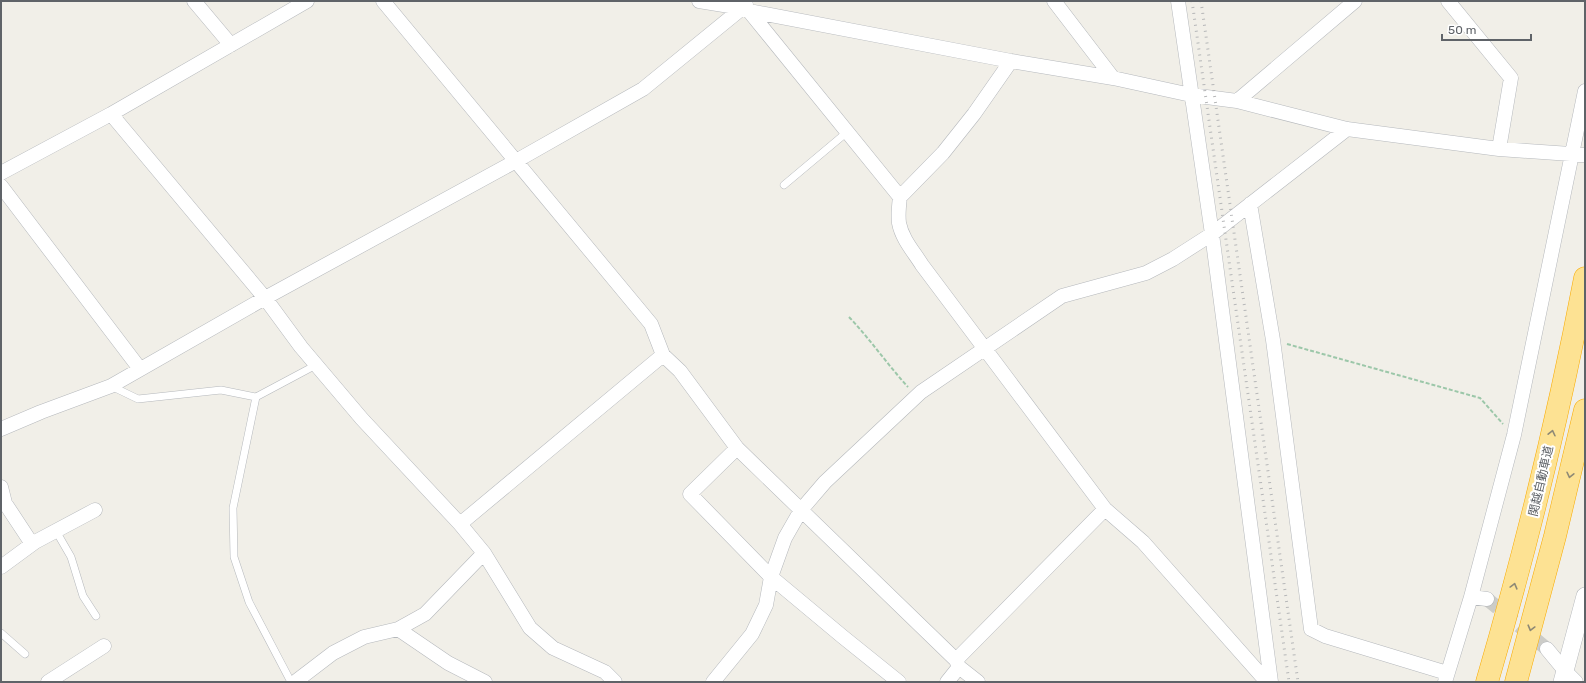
<svg xmlns="http://www.w3.org/2000/svg" width="1586" height="683" font-family="Rubik,'Noto Sans JP',sans-serif">
<style>
.lines{fill:none;stroke-linecap:round;stroke-linejoin:round}
.minor-tunnel{stroke:#ccccc8;stroke-width:14;stroke-dasharray:14 7;stroke-linecap:butt}
.service-casing{stroke:#b5b8bc;stroke-width:8}
.minor-casing{stroke:#b5b8bc;stroke-width:15}
.tertiary-casing{stroke:#b5b8bc;stroke-width:18}
.motorway-casing{stroke:#f9ab00;stroke-width:23}
.path{stroke:#9cc7a9;stroke-width:2;stroke-dasharray:4 2;stroke-linecap:butt}
.service{stroke:#fff;stroke-width:7}
.minor{stroke:#fff;stroke-width:14}
.tertiary{stroke:#fff;stroke-width:17}
.motorway{stroke:#fde293;stroke-width:22}
.rail{stroke:#b6b7b8;stroke-width:3;stroke-dasharray:1 5;stroke-linecap:butt}
.oneway{stroke:#8e8975}
.labels{text-anchor:middle;stroke-width:4;stroke-linejoin:round;paint-order:stroke}
.street-label{font-size:12px;fill:#5f6368;stroke:#fff}
</style>
<rect width="100%" height="100%" fill="#f1efe8"/>
<g class="lines">
<!-- minor-tunnel -->
<path class="minor-tunnel" d="M1487,599L1547,649"/>
<!-- service casing -->
<g class="service-casing">
<path id="service" d="M784,185L846,133
M111,386L138,399L221,390L256,397
M56,531L71,557L83,596L96,616
M1,633L25,654
M291,682L249,602L234,557L233,508L256,397L316,365"/>
</g>
<!-- minor casing -->
<g class="minor-casing">
<path id="minor" d="M194,1L231,45
M383,1L651,324L663,355L680,371L737,448L956,660L959,667L978,682
M699,1L742,8L749,11L1011,61L1113,78L1191,95L1237,101L1347,129L1499,149L1585,155
M1054,1L1113,78
M1178,1L1212,234L1271,682
M1448,1L1511,78L1499,149
M749,11L900,197
M1011,61L974,114L943,153L900,197C899,205 898,215 899,223C902,239 914,252 922,265L1105,509L1143,542L1267,682
M1237,101L1355,1
M111,114L265,298L301,347L362,419L460,524L484,553L530,628L553,648L605,672L615,682
M1,173L111,114L307,1
M1,186L140,369
M1250,204L1273,340L1311,629L1325,636L1447,673
M1,429L41,412L111,386L265,298L516,161L643,89L746,5
M737,448L690,494L771,577L843,637L899,682
M1,487L5,503L32,544
M460,524L663,355
M1,567L35,542L95,510
M1471,597L1487,599
M398,629L448,663L485,682
M1547,649L1566,672L1576,682
M956,660L1105,509
M48,682L104,646
M295,682L333,653L364,637L398,629L425,614L484,553
M713,682L752,634L766,605L771,577L785,538L801,510L825,482L921,392L1062,296L1146,273L1173,259L1212,234L1347,129
M947,682L959,667
M1445,682L1471,597L1514,435L1585,91"/>
</g>
<!-- tertiary casing -->
<g class="tertiary-casing">
<path id="tertiary" d="M1562,682L1585,596"/>
</g>
<!-- motorway casing -->
<g class="motorway-casing">
<path id="motorway" d="M1487,682C1526,549 1559,414 1585,278
M1516,682L1555,536L1585,410"/>
</g>
<!-- path -->
<path class="path" d="M849,317C870,339 887,364 908,387
M1287,344L1480,398L1503,424"/>
<!-- service -->
<use href="#service" class="service"/>
<!-- minor -->
<use href="#minor" class="minor"/>
<!-- tertiary -->
<use href="#tertiary" class="tertiary"/>
<!-- motorway -->
<use href="#motorway" class="motorway"/>
<!-- rail -->
<path class="rail" d="M1192,1L1289,682
M1201,1L1298,682"/>
</g>
<!-- one-way arrows -->
<defs><path id="oneway-chevron" d="M-2-3.5L2.5 0L-2 3.5" fill="none" stroke-width="1.6" stroke-linecap="round" stroke-linejoin="round"/></defs>
<g class="oneway">
<use href="#oneway-chevron" transform="translate(1552 433) rotate(-77)"/>
<use href="#oneway-chevron" transform="translate(1570 475) rotate(103)"/>
<use href="#oneway-chevron" transform="translate(1514 586) rotate(-75)"/>
<use href="#oneway-chevron" transform="translate(1531 628) rotate(105)"/>
</g>
<g class="labels">
<!-- street labels -->
<g class="street-label">
<text transform="translate(1541 481) rotate(-77)" y="4">関越自動車道</text>
</g>
</g>
<!-- border -->
<rect width="1586" height="683" fill="none" stroke="#5f6368" stroke-width="4"/>
<!-- scale -->
<path d="M1442 34v6h89v-6" fill="none" stroke="#5f6368" stroke-width="2"/>
<text x="1448" y="34" font-size="12" fill="#5f6368" stroke="#ffffff" stroke-width="3" paint-order="stroke">50 m</text>
</svg>
